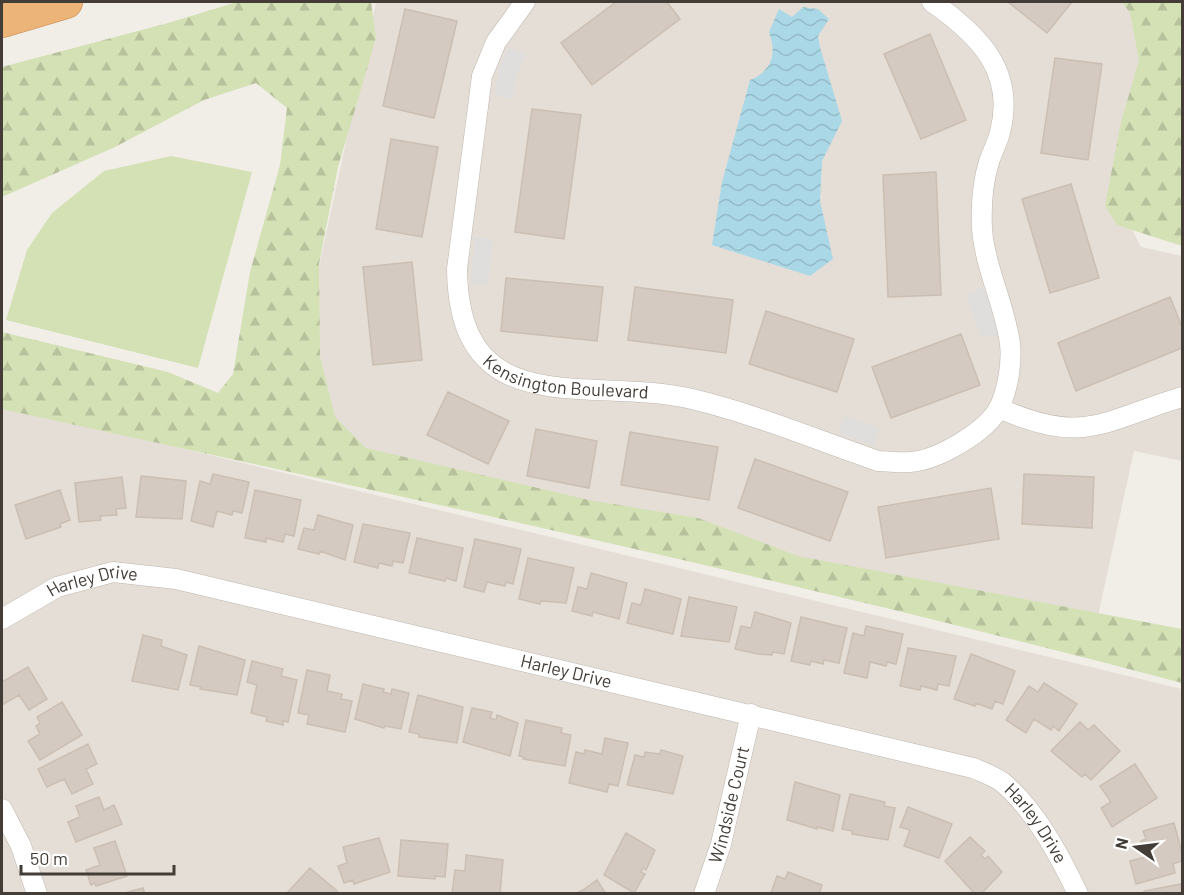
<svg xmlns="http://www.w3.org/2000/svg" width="1184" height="895" font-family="Barlow,sans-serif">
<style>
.residential{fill:#e5ded6}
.forest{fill:url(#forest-firs)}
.park{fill:#d4e1b5}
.parking{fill:#e0dedc}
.water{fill:url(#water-waves)}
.building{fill:#d5cac1;stroke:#cbbeb2;stroke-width:1.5}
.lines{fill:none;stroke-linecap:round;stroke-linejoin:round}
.street-casing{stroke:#bfb6ae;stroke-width:21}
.highway-casing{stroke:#ca8749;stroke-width:34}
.street{stroke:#fff;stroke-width:20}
.highway{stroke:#ecb478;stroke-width:33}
.labels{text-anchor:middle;stroke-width:4.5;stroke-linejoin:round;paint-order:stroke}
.street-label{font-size:18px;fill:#443d37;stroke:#fff}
</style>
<defs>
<pattern id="forest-firs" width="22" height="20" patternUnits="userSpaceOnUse" patternTransform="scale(1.5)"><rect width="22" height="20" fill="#d4e1b5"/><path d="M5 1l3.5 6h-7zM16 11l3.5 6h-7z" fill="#b7c29c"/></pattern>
<pattern id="water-waves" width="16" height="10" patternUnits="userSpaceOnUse" patternTransform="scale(1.5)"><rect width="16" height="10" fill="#abd8e7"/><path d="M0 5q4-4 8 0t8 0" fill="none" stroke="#94bac7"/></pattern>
</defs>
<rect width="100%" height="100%" fill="#f1ede7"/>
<!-- residential -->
<path class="residential" d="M376,2H1163L1117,200L1141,247L1182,256V461L1134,451L1094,634L279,453Z
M2,405L1182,689V893H2Z"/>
<!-- forest -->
<path class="forest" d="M237,2H371L376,38L338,167L319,264L320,356L335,417L366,448L589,500L698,518L798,556L1182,629V683C792,580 396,495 2,409V332L168,372L218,393L233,374L250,272L280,165L287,108L256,83L204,100L115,147L2,197V67L168,23Z
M1122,2H1182V246L1117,225L1105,206L1121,122L1139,60L1130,13Z"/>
<!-- park -->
<path class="park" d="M171,156L252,172L198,368L6,320L27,250L52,213L104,171Z"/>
<!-- parking -->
<path class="parking" d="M509,47L526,55L517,74L512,98L494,96L499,68Z
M475,237L493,240L488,285H470Z
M983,287L992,308L1000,336L981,337L966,295Z
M845,416L879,428L874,446L838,433Z"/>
<!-- water -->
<path class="water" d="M803,7L818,9L829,19L818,36L820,47L842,121L822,161L820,201L833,259L810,276L712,245L722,182L750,80C772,71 777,54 769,32L779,9L792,17Z"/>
<!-- building -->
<path class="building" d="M616,2H667L680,19L592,85L561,43Z
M1008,2H1072L1047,33Z
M405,9L457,21L434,118L383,106Z
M930,34L966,120L921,139L884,54Z
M1055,58L1102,64L1088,160L1041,153Z
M532,109L581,115L564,239L515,232Z
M391,139L438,147L422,237L376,229Z
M936,172L941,295L888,297L883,175Z
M1071,184L1099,278L1050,293L1022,199Z
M412,262L422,360L373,365L363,267Z
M506,278L603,287L597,341L501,331Z
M635,287L733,300L726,353L628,340Z
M1170,297L1182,327V348L1076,391L1058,343Z
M766,311L854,339L837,392L749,364Z
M961,334L980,385L891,418L872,367Z
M448,392L509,421L488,464L427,435Z
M536,429L597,441L589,488L527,476Z
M630,432L718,447L709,500L621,485Z
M755,459L848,492L830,541L738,508Z
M213,474L249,482L242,513L233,511L232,515L217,511L213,527L191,521L200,481L210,484Z
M1024,474L1094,477L1092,528L1022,524Z
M141,476L186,481L182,519L136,517Z
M122,477L126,508L116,509L117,515L100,516L101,520L79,522L75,483Z
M991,488L999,539L886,558L878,507Z
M60,490L70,520L60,524L61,527L26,539L15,505Z
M255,490L301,500L294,536L285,534L283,542L266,538V542L245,538Z
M318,515L353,525L345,560L320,551L319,554L298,549L304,528L314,530Z
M363,524L410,533L403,563L393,561L392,566L379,563L378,568L354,562Z
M417,538L463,548L456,581L446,578L445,581L409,573Z
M475,539L521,549L513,584L506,582L505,586L487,582L484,592L464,587Z
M528,558L574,568L566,603L541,601L540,604L519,599Z
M591,573L627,583L619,619L593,612L592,616L572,611L578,587L587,589Z
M645,589L681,599L673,634L627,623L632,603L641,605Z
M689,597L737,607L729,642L681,636Z
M755,612L791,623L784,654L773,652L772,655L758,654L735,649L741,626L751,628Z
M801,617L847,628L839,663L824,660L823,664L811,661L810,665L791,661Z
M866,626L903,634L896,664L887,662L886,666L870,662L867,678L844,673L853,633L864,636Z
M143,635L162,640L161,646L187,655L178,690L132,681Z
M199,646L245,660L237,695L200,689L201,687L190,685Z
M908,648L956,656L949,686L938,684L937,690L921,686L920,690L900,686Z
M971,654L1015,671L1003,704L995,701L992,709L976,703L975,706L954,699Z
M252,661L283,669L281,676L297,680L288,722L283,721V725L266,721L267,717L251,713L257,685L247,682Z
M28,667L47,699L29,710L19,695L2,705V682Z
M307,670L330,675L327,691L342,694L341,699L352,701L345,732L307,724L309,715L298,713Z
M1044,683L1077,704L1059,731L1053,726L1051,730L1034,719L1026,733L1006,720L1029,686L1038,692Z
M363,684L384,689L383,692L391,694L392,689L409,693L401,729L385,726L384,728L355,719Z
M418,695L463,707L457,743L419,737V734L409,732Z
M62,702L82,735L40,760L28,741L40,734L36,726L40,723L37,717Z
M472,708L492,712L490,718L496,720L497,715L518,723L510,756L463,742Z
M526,720L562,728L561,733L571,735L565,766L523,759L524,757L519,756Z
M1080,722L1088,730L1094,725L1120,751L1091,780L1085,774L1082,777L1051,751Z
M605,738L628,743L618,786L609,784L607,792L569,783L576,752L584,754L585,750L602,754Z
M88,744L97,764L86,769L93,784L72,794L64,779L47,787L38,769Z
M661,750L683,756L673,794L627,785L635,755L644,757L645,752L660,754Z
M1135,764L1157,798L1112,827L1101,808L1111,802L1100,786Z
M795,782L840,795L833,831L817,827V829L787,820Z
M850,794L885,802L884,806L895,808L888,840L852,834V831L842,829Z
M99,797L104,810L114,805L122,824L76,842L68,822L80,817L76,806Z
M908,807L952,824L939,858L904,846L910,830L900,827Z
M1174,823L1182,853V861L1173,864L1175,873L1136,884L1130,861L1145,857L1141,841L1146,839L1143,831Z
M626,833L655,850L646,870L643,868L641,872L645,874L634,893L604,875Z
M970,837L985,851L981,855L985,859L988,856L1002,872L981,894H975L945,861Z
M379,838L390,872L354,884L353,880L344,883L338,866L347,863L343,847Z
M401,840L448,844L445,877L435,876V879L398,876Z
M115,841L127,876L96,886L95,883L91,885L86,870L100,865L94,848Z
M466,855L503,860L500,894H452L455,870L465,871Z
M310,868L337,891L335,894H286Z
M788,872L822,885L819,894H767L771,893L777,876L785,879Z
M597,880L606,894H575L583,890Z
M1181,884L1182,894H1144V891Z
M143,888L145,894H121Z"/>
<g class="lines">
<!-- street casing -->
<g class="street-casing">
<g id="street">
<path id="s1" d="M525,2L496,42L482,76L457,269C459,426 589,375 692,399C755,414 817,440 878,461C889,461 900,463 910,462C938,460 987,432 1000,406C1008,388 1012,363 1010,344C1005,305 985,268 982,229C981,206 982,184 989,162C992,152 998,142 1000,132C1016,71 978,34 932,2"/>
<path d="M999,408C1083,446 1103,421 1182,397"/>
<path id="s2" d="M2,619L57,587L113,572L176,579L973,768C982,772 994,776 1002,782C1035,809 1060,856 1078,894"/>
<path d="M2,809L21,846L37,894"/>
<path id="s3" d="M704,894L721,844L751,714"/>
</g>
</g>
<!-- highway casing -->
<g class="highway-casing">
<path id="highway" d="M2,21L66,2"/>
</g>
<!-- street -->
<use href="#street" class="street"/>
<!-- highway -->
<use href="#highway" class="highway"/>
</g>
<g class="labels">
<!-- street labels -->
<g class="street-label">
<text dy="6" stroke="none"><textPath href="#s1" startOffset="462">Kensington Boulevard</textPath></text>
<text dy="6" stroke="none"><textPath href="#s2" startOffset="100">Harley Drive</textPath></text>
<text dy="6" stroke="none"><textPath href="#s2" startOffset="586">Harley Drive</textPath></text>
<text dy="6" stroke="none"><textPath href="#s3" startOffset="93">Windside Court</textPath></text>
<text dy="6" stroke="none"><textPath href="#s2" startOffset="1090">Harley Drive</textPath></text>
</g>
</g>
<!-- border -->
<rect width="1184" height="895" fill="none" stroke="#443d37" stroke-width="6"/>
<!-- north arrow -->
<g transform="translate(1136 847) rotate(284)" stroke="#ffffff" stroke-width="4.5" paint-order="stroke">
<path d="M0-4.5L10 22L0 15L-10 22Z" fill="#443d37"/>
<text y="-9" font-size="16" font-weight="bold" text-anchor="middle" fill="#443d37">N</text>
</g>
<!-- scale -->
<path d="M21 865v9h153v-9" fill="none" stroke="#443d37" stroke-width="3"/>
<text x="30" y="865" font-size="18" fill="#443d37" stroke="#ffffff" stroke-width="4.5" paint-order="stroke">50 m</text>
</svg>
